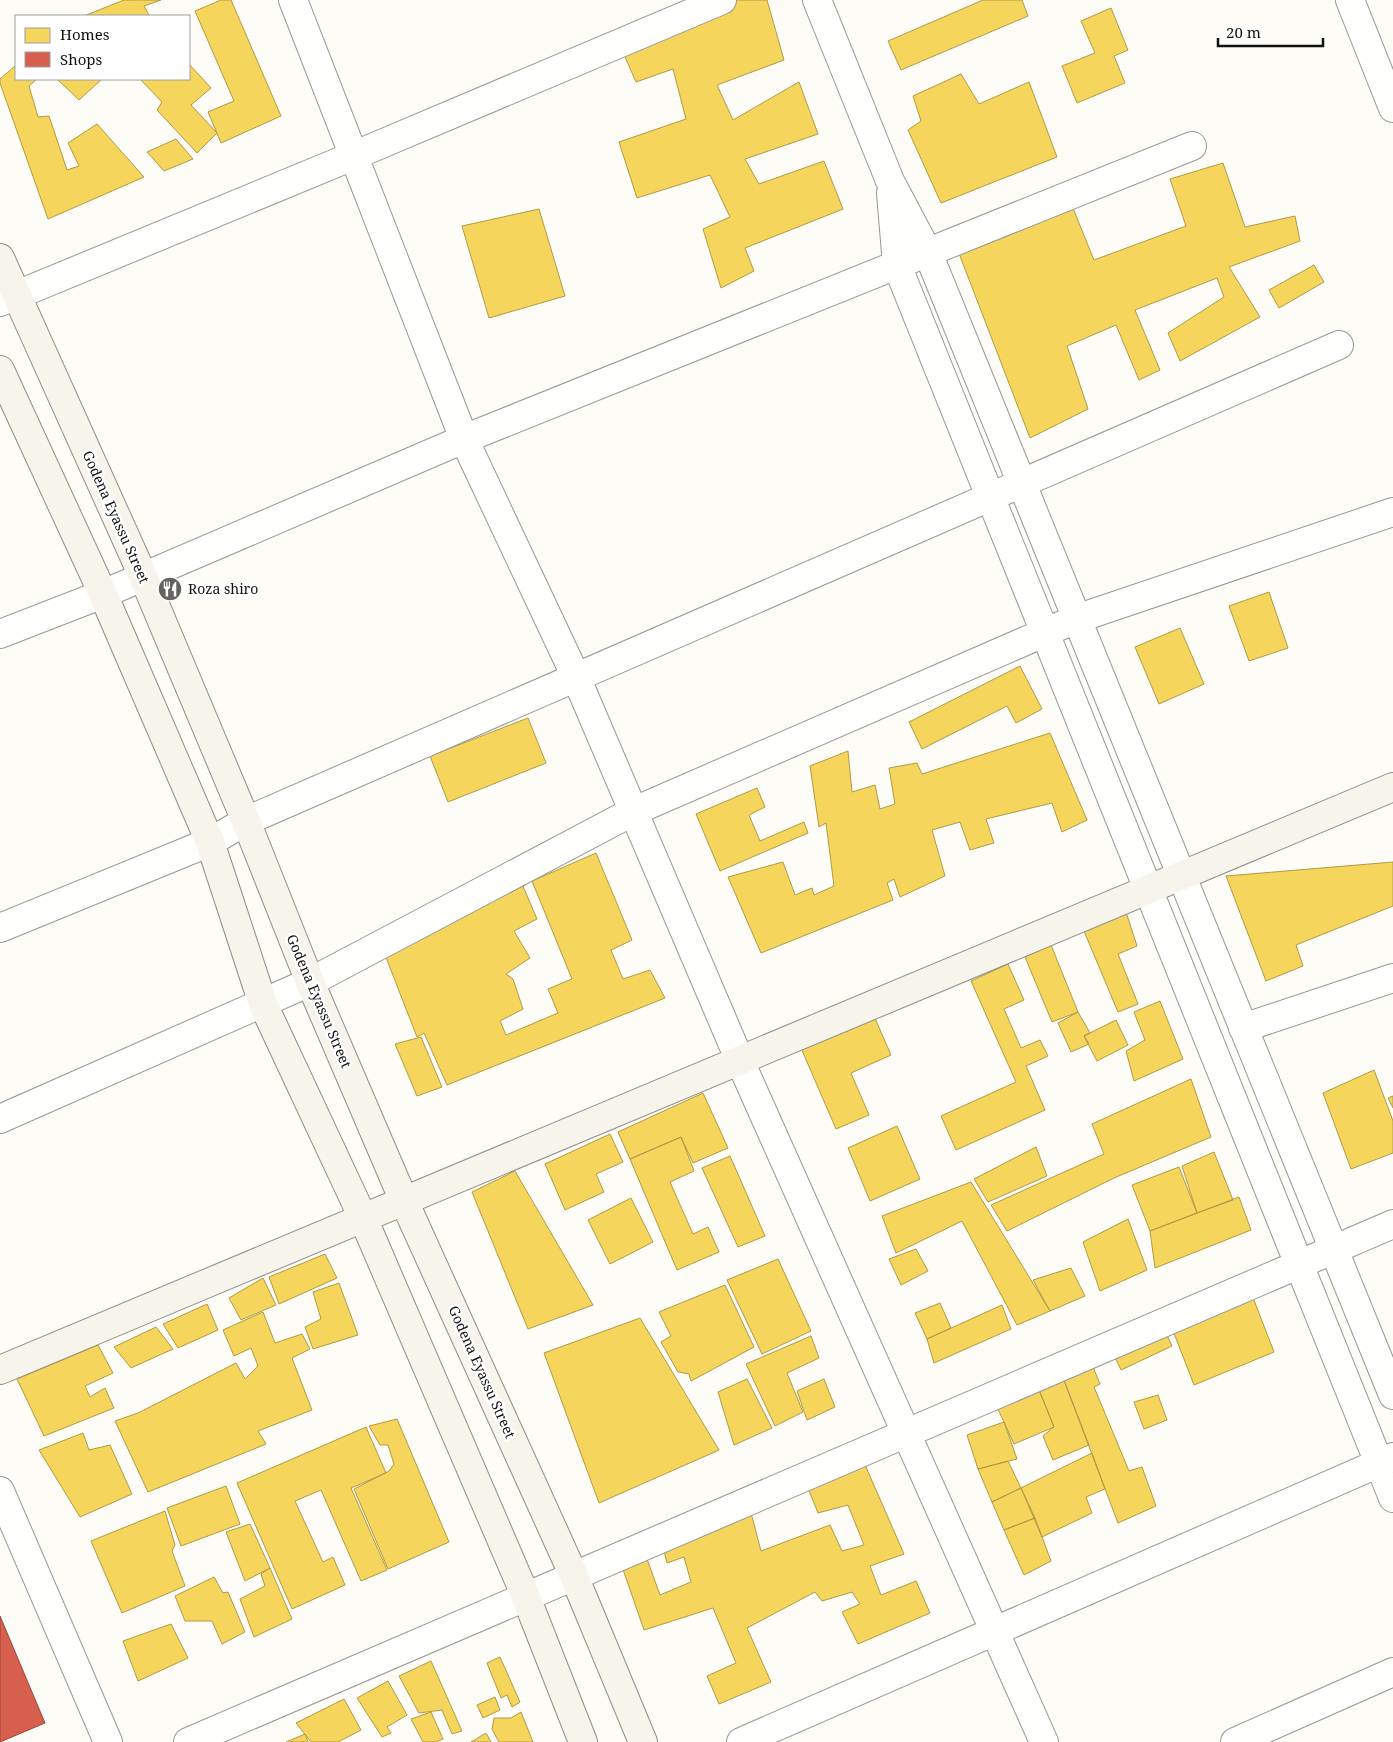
<svg xmlns="http://www.w3.org/2000/svg" width="1393" height="1742" font-family="'Noto Serif',serif">
<style>
.homes{fill:#f6d55c;stroke:#b19a46}
.shops{fill:#d6604d;stroke:#9b483b}
.lines{fill:none;stroke-linecap:round;stroke-linejoin:round}
.street-casing{stroke:#979795;stroke-width:30}
.secondary-casing{stroke:#8e8d8b;stroke-width:30}
.street{stroke:#fffffe;stroke-width:28}
.secondary{stroke:#f6f4eb;stroke-width:28}
.labels{text-anchor:middle;stroke-width:5;stroke-linejoin:round;paint-order:stroke}
.street-label{font-size:14px;fill:#111;stroke:#fff}
.poi-label{font-size:14px;fill:#111;stroke:#fff;text-anchor:start}
</style>
<rect width="100%" height="100%" fill="#fdfcf7"/>
<!-- homes -->
<path class="homes" d="M124,0H161L144,6L149,15L147,16H84Z
M221,0H231L281,116L221,143L208,112L234,101L195,11Z
M733,0H767L784,60L717,85L733,120L799,82L818,134L745,159L759,184L824,161L843,209L745,248L754,271L721,288L703,229L730,217L710,175L637,198L619,142L686,119L673,69L636,82L621,48Z
M983,0H1022L1028,16L901,70L888,41Z
M1111,8L1128,50L1114,56L1125,83L1077,103L1062,66L1095,53L1081,21Z
M189,64L211,88L191,105L217,133L197,153L157,110L162,102L140,79H189Z
M16,65V79H37L29,86L38,117L49,116L67,170L79,166L68,143L97,124L144,177L48,219L0,83V79Z
M961,74L979,104L1029,82L1057,157L941,203L908,130L921,121L913,96Z
M57,79H102L79,100Z
M176,139L193,159L164,171L147,152Z
M1223,163L1245,227L1295,216L1300,241L1229,267L1260,317L1180,361L1168,333L1224,297L1217,278L1135,310L1160,370L1139,380L1116,325L1067,346L1088,409L1030,438L955,243L1068,196L1094,260L1186,226L1170,179Z
M539,209L565,296L489,318L462,226Z
M1314,265L1324,282L1279,308L1269,290Z
M1269,592L1288,648L1249,661L1229,606Z
M1180,628L1204,684L1159,704L1135,647Z
M1020,666L1042,709L1016,723L1007,706L922,749L909,722Z
M528,718L546,763L448,802L430,756Z
M1050,733L1087,820L1062,832L1052,803L986,819L994,843L970,850L960,822L932,830L945,876L900,897L894,879L887,883L893,900L761,953L728,877L783,862L795,895L812,888L814,895L834,886L826,823L819,827L810,766L848,751L852,792L875,785L880,809L895,804L889,768L917,763L922,774Z
M757,788L765,807L749,815L760,841L804,822L808,833L720,871L696,814Z
M596,853L632,940L611,950L623,979L650,970L665,998L447,1085L424,1033L417,1037L380,942L522,884L537,919L514,931L530,958L506,974L513,979L523,1009L500,1021L506,1035L558,1013L548,989L572,979L532,881Z
M1393,862V906L1296,945L1303,966L1266,981L1226,876Z
M1125,909L1137,946L1118,954L1138,1004L1118,1012L1081,924Z
M1051,945L1078,1012L1052,1022L1025,957Z
M1008,964L1024,1000L1004,1009L1021,1048L1040,1040L1048,1056L1026,1066L1045,1110L956,1150L941,1116L1016,1082L971,981Z
M1160,1001L1183,1059L1134,1081L1126,1051L1145,1040L1134,1012Z
M1078,1012L1090,1033L1084,1036L1089,1044L1071,1052L1058,1023Z
M874,1016L891,1055L851,1073L869,1115L836,1129L801,1048Z
M1116,1020L1128,1045L1097,1061L1084,1036Z
M421,1037L442,1087L417,1096L395,1044Z
M1374,1070L1393,1121V1153L1351,1169L1323,1093Z
M1191,1079L1211,1137L1114,1178L1007,1231L991,1205L1104,1154L1092,1124Z
M703,1093L728,1148L693,1163L681,1137L630,1159L618,1132Z
M1393,1096V1108L1388,1098Z
M897,1126L920,1179L870,1201L848,1148Z
M610,1134L623,1162L596,1174L604,1192L565,1210L545,1164Z
M681,1137L694,1171L670,1182L693,1234L708,1227L719,1252L677,1270L630,1159Z
M1036,1147L1047,1176L988,1202L974,1179Z
M1214,1152L1233,1200L1197,1213L1182,1166Z
M730,1156L765,1236L738,1247L702,1168Z
M1179,1167L1197,1213L1150,1231L1132,1185Z
M515,1171L593,1305L528,1329L472,1192Z
M971,1182L1050,1311L1017,1325L962,1221L896,1253L882,1216Z
M1239,1197L1251,1230L1155,1268L1150,1231Z
M631,1198L653,1242L610,1264L588,1220Z
M1128,1219L1147,1270L1100,1291L1083,1242Z
M916,1249L928,1271L901,1285L889,1259Z
M325,1254L337,1278L279,1304L269,1277Z
M778,1259L811,1331L762,1354L727,1280Z
M1071,1268L1085,1296L1050,1311L1033,1280Z
M263,1278L276,1305L241,1320L229,1298Z
M339,1283L358,1335L313,1349L305,1327L321,1319L313,1292Z
M725,1285L754,1347L691,1381L689,1374L678,1372L661,1342L671,1336L659,1312Z
M1252,1295L1274,1352L1194,1385L1172,1328Z
M940,1303L951,1328L927,1339L915,1313Z
M207,1304L218,1330L178,1348L163,1324Z
M1002,1305L1011,1329L934,1363L927,1339Z
M263,1312L275,1343L302,1334L310,1349L292,1358L312,1410L258,1431L266,1444L148,1492L115,1421L138,1413L236,1363L245,1379L258,1366L251,1348L234,1356L223,1330Z
M1158,1316L1172,1346L1121,1370L1107,1340Z
M640,1318L719,1450L599,1503L544,1353Z
M156,1327L173,1349L131,1368L114,1347Z
M811,1336L819,1358L787,1373L803,1412L775,1426L746,1364Z
M98,1345L113,1373L85,1386L90,1397L105,1388L114,1408L44,1436L17,1379Z
M1089,1357L1100,1384L1094,1387L1129,1471L1142,1467L1156,1506L1118,1523L1060,1370Z
M1060,1370L1089,1445L1053,1460L1043,1436L1054,1427L1035,1380Z
M747,1379L772,1428L734,1445L718,1392Z
M824,1379L835,1407L807,1420L797,1391Z
M1035,1380L1054,1427L1014,1444L991,1394Z
M1158,1395L1167,1420L1144,1429L1134,1402Z
M397,1419L449,1542L388,1569L354,1489L389,1471L394,1464L388,1445H380L369,1426Z
M1004,1422L1017,1459L978,1469L967,1435Z
M366,1427L386,1473L351,1488L387,1570L361,1581L321,1490L295,1501L323,1562L333,1557L345,1585L292,1609L237,1483Z
M83,1433L89,1450L110,1445L132,1494L80,1517L39,1450Z
M1092,1453L1105,1489L1086,1497L1092,1513L1042,1537L1021,1488Z
M862,1458L904,1554L870,1566L881,1595L916,1581L930,1613L858,1644L842,1612L860,1604L852,1592L822,1601L815,1592L747,1628L771,1682L719,1704L707,1676L736,1663L713,1608L644,1630L618,1555L642,1545L660,1595L691,1582L684,1557L667,1563L661,1539L750,1509L761,1551L830,1525L842,1551L864,1545L848,1505L818,1513L806,1483Z
M1008,1461L1021,1488L992,1502L978,1469Z
M226,1486L240,1524L181,1546L167,1508Z
M1021,1488L1035,1518L1004,1530L992,1502Z
M165,1511L175,1545L172,1551L185,1586L122,1613L91,1541Z
M1035,1518L1051,1561L1024,1575L1004,1530Z
M250,1524L270,1568L245,1581L226,1532Z
M270,1568L292,1619L254,1637L240,1599L265,1586L261,1574Z
M214,1577L223,1593L228,1592L245,1632L222,1644L212,1621H185L175,1596Z
M171,1624L188,1658L138,1681L123,1641Z
M500,1657L520,1702L512,1707L507,1695L501,1698L487,1663Z
M431,1661L462,1731L452,1734L442,1710L419,1713L399,1676Z
M388,1681L407,1715L387,1727L391,1733L382,1737L357,1698Z
M495,1697L500,1710L483,1718L477,1705Z
M344,1699L361,1730L338,1742H311L296,1723Z
M431,1712L443,1739L436,1742H423L411,1719Z
M521,1712L533,1742H499L492,1729L494,1718H511Z
M486,1733L491,1742H471Z
M305,1734L308,1742H286Z"/>
<!-- shops -->
<path class="shops" d="M0,1616L45,1723L0,1742Z"/>
<g class="lines">
<!-- street casing -->
<g class="street-casing">
<path id="street" d="M293,0L464,439L576,677L740,1061L1044,1742
M817,0L890,181L928,253L1393,1395
M1350,0L1393,108
M891,193L897,265L1393,1498
M0,302L353,156L722,0
M0,634L103,594L464,439L1192,146
M0,928L210,842L246,821L1339,345
M1243,1028L1393,978
M0,1119L310,982L632,812L1076,619L1393,512
M0,1491L108,1742
M188,1742L1393,1224
M741,1742L1393,1457
M1235,1742L1393,1672"/>
</g>
<!-- secondary casing -->
<g class="secondary-casing">
<path id="secondary" d="M0,258L143,576L246,821L310,982L404,1201L574,1576L643,1742
M0,370L103,594L210,842L263,1004L363,1218L526,1597L583,1742
M0,1370L1393,787"/>
</g>
<!-- street -->
<use href="#street" class="street"/>
<!-- secondary -->
<use href="#secondary" class="secondary"/>
</g>
<!-- icons -->
<defs>
<g id="restaurant-disc" transform="scale(1.25)"><circle r="9.5" fill="#646362" stroke="#fff"/><path d="M-5-6h1v4h1v-4h1v4h1v-4h1v5L-1.5 .5V6h-2V.5L-5-1ZM5-6V6H3V1.5H1.5Q1.5-4 5-6Z" fill="#fff"/></g>
</defs>
<g fill-rule="evenodd">
<use href="#restaurant-disc" x="170" y="589"/>
</g>
<g class="labels">
<!-- street labels -->
<g class="street-label">
<text transform="translate(116 517) rotate(66)" y="5">Godena Eyassu Street</text>
<text transform="translate(319 1001) rotate(67)" y="5">Godena Eyassu Street</text>
<text transform="translate(482 1372) rotate(66)" y="5">Godena Eyassu Street</text>
</g>
<!-- poi labels -->
<g class="poi-label">
<text x="188" y="594">Roza shiro</text>
</g>
</g>
<!-- legend -->
<rect x="15" y="15" width="175" height="65" fill="#ffffff" stroke="#a0a0a0"/>
<rect x="25" y="28" width="25" height="15" fill="#f6d55c" stroke="#a0a0a0"/>
<text x="60" y="40" font-size="15" fill="#111111">Homes</text>
<rect x="25" y="52" width="25" height="15" fill="#d6604d" stroke="#a0a0a0"/>
<text x="60" y="65" font-size="15" fill="#111111">Shops</text>
<!-- scale -->
<path d="M1218 38v8h105v-8" fill="none" stroke="#111111" stroke-width="2.5"/>
<text x="1226" y="38" font-size="15" fill="#111111" stroke="#ffffff" stroke-width="4" paint-order="stroke">20 m</text>
</svg>
